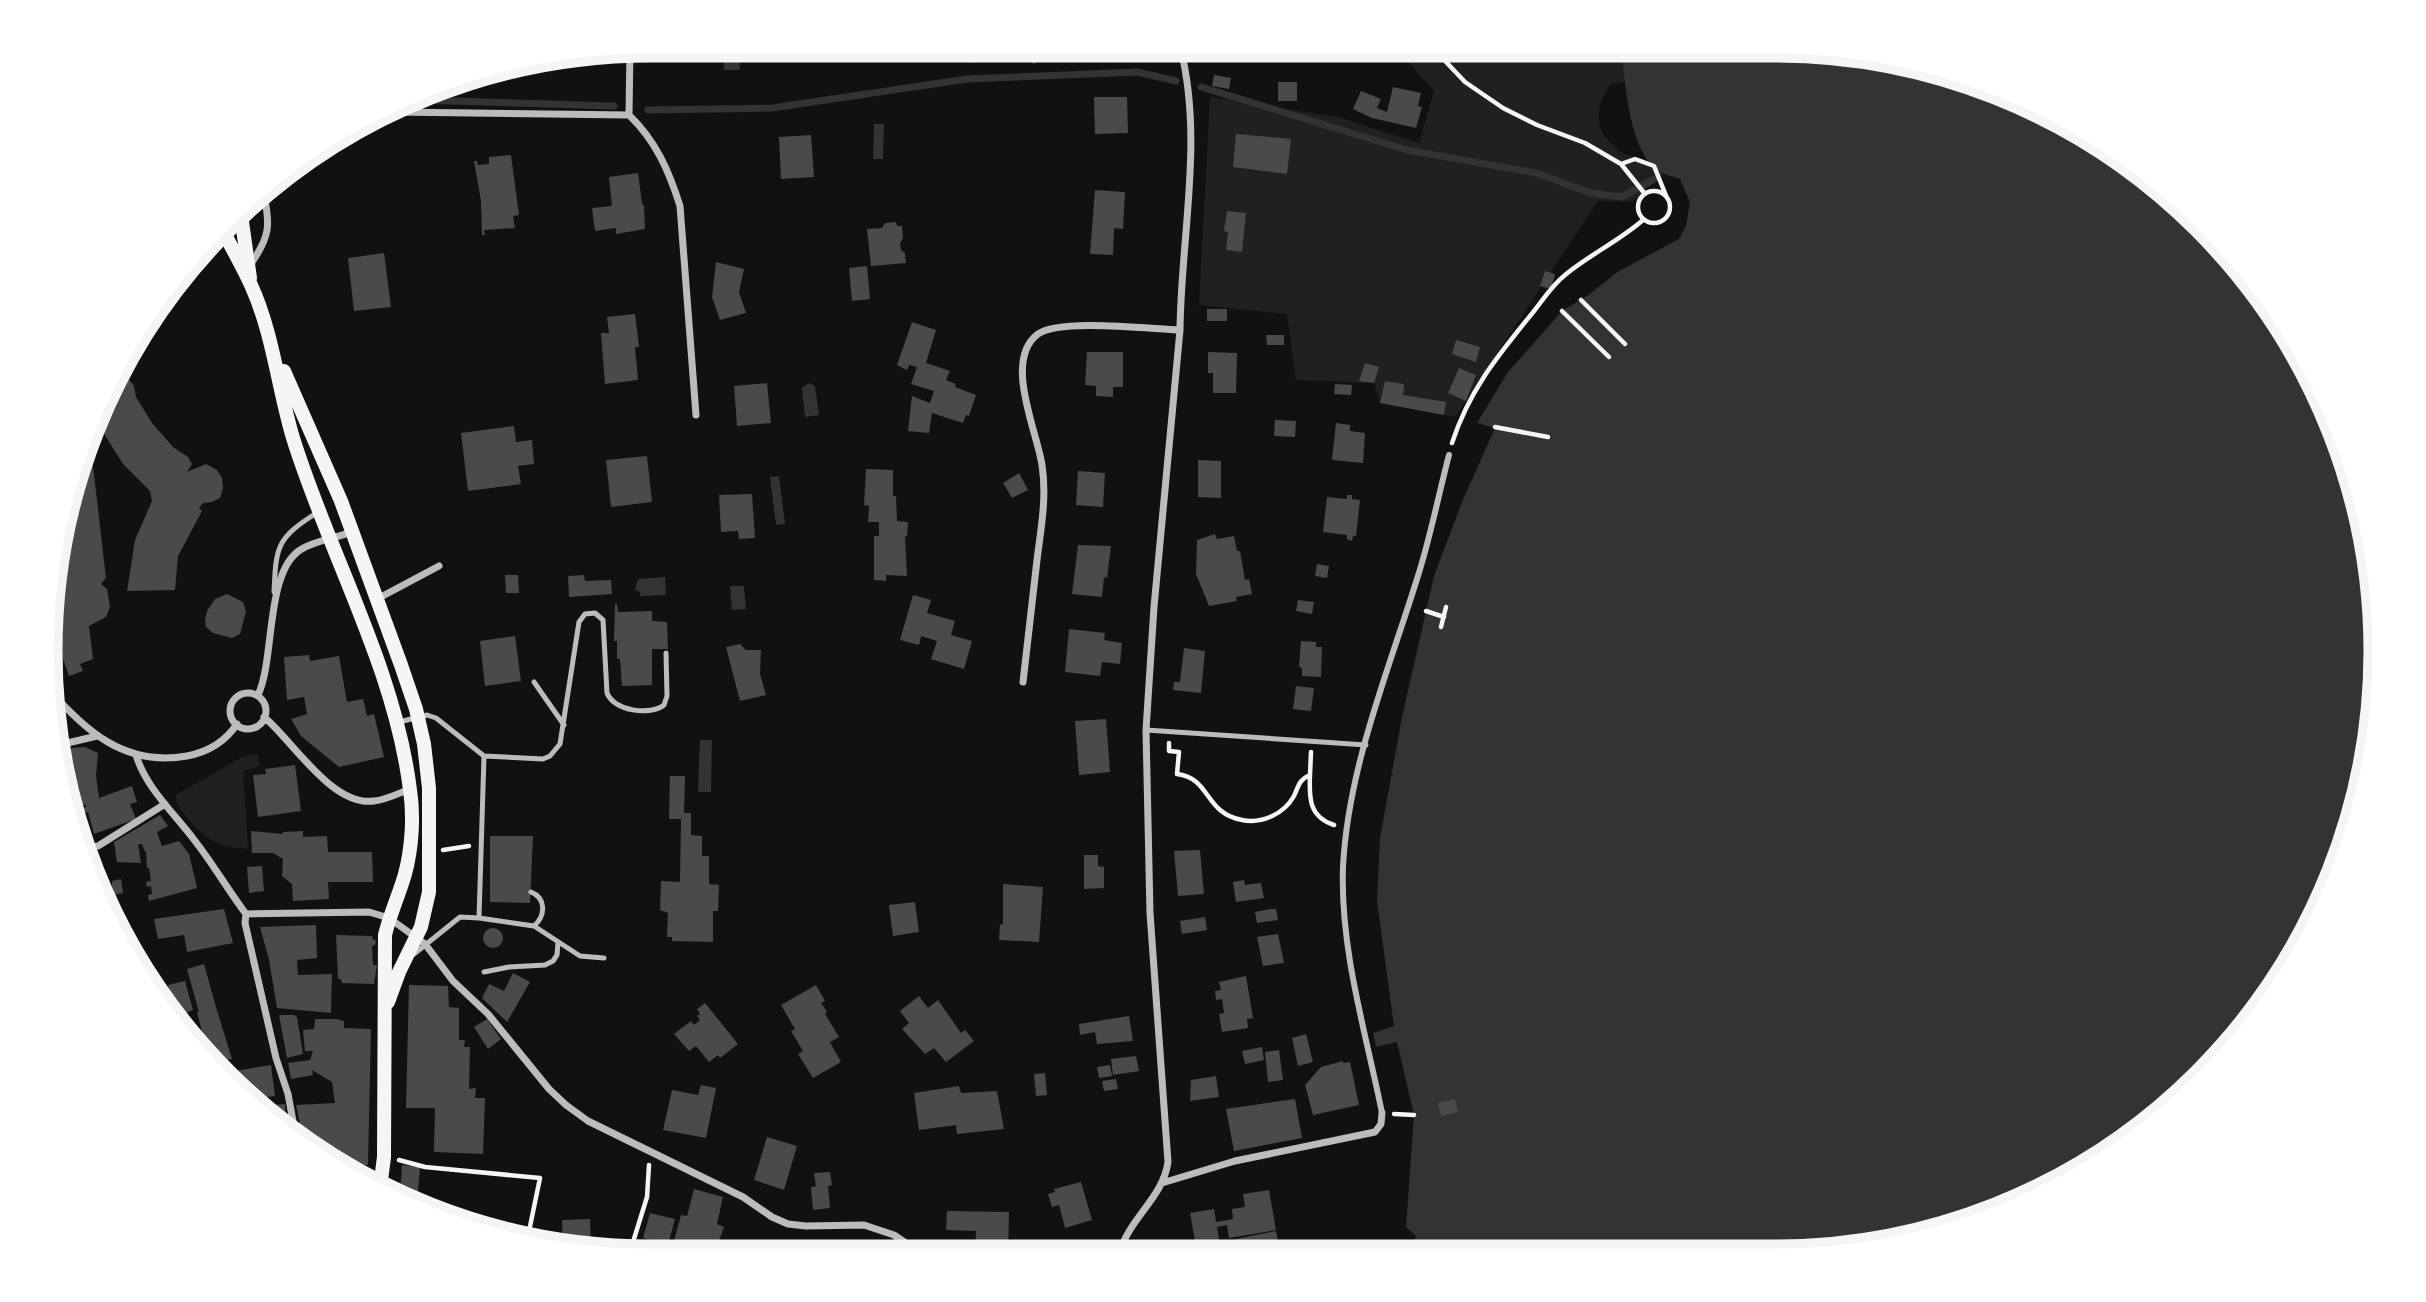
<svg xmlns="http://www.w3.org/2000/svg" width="2426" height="1302" font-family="Raleway,sans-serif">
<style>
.green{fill:#202020}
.water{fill:#333}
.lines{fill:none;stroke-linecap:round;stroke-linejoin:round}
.stream{stroke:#333;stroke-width:7}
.building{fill:#4a4a4a}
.path{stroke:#f5f5f5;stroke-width:4.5}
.service{stroke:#bcbcbc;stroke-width:5}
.pedestrian{stroke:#bcbcbc;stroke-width:6}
.minor{stroke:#bcbcbc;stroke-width:7}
.secondary{stroke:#f5f5f5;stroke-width:14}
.rim{fill:none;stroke:#f5f5f5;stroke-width:9}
</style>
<rect width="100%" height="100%" fill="#111"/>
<!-- green -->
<path class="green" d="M1394,46L1646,47L1622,62L1625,82L1610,85C1593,110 1594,133 1620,151C1629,158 1642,157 1652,162C1656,165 1660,170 1664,174L1632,202L1598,201L1455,417L1380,403L1374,383L1296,380L1287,314L1199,305L1210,97L1342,118L1419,143L1434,91Z
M258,754L260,766L243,771L248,849C216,846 205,840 185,815C180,809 175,804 176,795L242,757Z"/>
<!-- water -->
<path class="water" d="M723,46H739L740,70H724Z
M1639,47H1814L1932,66L2077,126L2174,196L2255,282L2318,383L2360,494L2379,611L2375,730L2348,845L2300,953L2230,1051L2112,1154L2006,1211L1854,1251L1411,1253L1416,1236L1406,1227L1414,1115L1397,1042L1376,1047L1373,1033L1394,1026L1377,901L1380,838L1402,717L1434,576L1462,502L1495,428L1477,423L1508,372L1562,311L1587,296L1619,271L1679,239L1686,226L1690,202L1680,179C1675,177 1669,176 1664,174C1629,158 1627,88 1621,55Z
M874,124H884L883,159H873Z
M809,383L815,386L819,415L805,417L802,388Z
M779,476L785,524L776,525L770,477Z
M665,577L666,595L640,596V592L635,590L638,579Z
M730,586H744L746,609L732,610Z
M700,740H712L711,792H698Z"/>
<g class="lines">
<!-- stream -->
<path class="stream" d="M1201,87L1407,150L1536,173L1591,193L1622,197L1656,178
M415,100L614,106
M648,110L772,108L967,79L1137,72L1176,81"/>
</g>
<!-- building -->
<path class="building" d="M970,46H1043L1035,64L1010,54L996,53V60L972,63Z
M1595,47H1608V54H1596Z
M552,62V70L533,71V65Z
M1214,75L1231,78L1229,89L1212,86Z
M1278,82H1297V101H1278Z
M1393,87L1421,93L1418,106L1422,107L1416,128L1372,118L1353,109L1361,91L1381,99L1377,108L1387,112Z
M1094,97H1127L1128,133L1095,134Z
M1236,134L1291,139L1287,174L1233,167Z
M811,135L814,177L781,179L779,137Z
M511,155L519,215L513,216L515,228L484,230L485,235H482L481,201L474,161H477L478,165L489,164V157Z
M638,173L642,203L644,206L645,229L616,234V228L595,231L592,208L612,206L609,177Z
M1095,190L1125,192L1123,229L1114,228L1113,255L1090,254Z
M1227,211L1246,213L1242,252L1226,250L1228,232L1224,231Z
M896,222L897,226H902L903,239L900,243L901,250L905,253L906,263L871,266L867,229L882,228L885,223Z
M384,253L391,307L354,311L348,258Z
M716,262L744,269L739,292L746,313L720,320L712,297Z
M867,266L870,299L852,301L849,268Z
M1545,271L1555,274L1551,289L1540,286Z
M1207,309H1227V321H1207Z
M635,314L639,347H635L638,380L605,384L601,333H609L607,317Z
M912,322L936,330L926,363L950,371L946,380L956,384L955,387L976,395L969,416L966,415L963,423L932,413L929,433L908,431L912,396L930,403L934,391L911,384L917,367L909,365L907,370L897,365Z
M1266,335H1284V345H1267Z
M1456,340L1480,347L1476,362L1452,354Z
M1087,352H1123V387H1113V397L1096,396V386L1085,385Z
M1208,352L1237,353L1236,393H1213V373H1208Z
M1365,363L1379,367L1374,383L1359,381Z
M1459,368L1476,375L1466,401L1448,393Z
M128,378L134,386L136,397L152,423L173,447L188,457L192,464L187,472L206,464L217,470L222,478L223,488L220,498L212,502L203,503L199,508L202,511L178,556L175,590L127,591L135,540L152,501L150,491L123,464L98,424L118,381Z
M1385,381L1404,384L1403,395L1446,402L1444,415L1380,403Z
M767,383L771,423L737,426L734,386Z
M1335,384L1352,385L1351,395L1334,394Z
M1275,420L1296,421L1295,437L1274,436Z
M1336,423L1350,425V431L1365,433L1363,463L1332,460Z
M514,426L516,442L532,440L534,464L518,466L521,484L468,491L461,433Z
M647,456L652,502L611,507L606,460Z
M85,460L93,466L106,578L101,584L107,589L110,607L106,617L89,626L93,659L80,664L83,671L69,676L53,630L54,613L62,612L58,576L66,495L81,461Z
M1198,460L1221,461V498L1198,497Z
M866,469L893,470V496H896L897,521L908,522L907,536H905L907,576L886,575V581L874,580V536H879V522H868L869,506L864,505Z
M1078,471L1105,473L1103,507L1076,505Z
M1019,473L1028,490L1012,498L1003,483Z
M752,494L755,538L739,539L738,531L721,532L719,495Z
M1347,495H1352V499L1360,500L1356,536H1353L1352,541L1347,539V535L1323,532L1327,497L1347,499Z
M1215,534L1217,539L1234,536L1237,551H1240L1245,580L1249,579L1252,594L1236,597L1237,601L1209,606L1196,574L1197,540Z
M1078,545L1111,546L1107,578L1104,577L1102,597L1072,594Z
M1317,564L1329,566L1327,578L1315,576Z
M505,575H518L519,593H506Z
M584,575L585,581L611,580L612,594L569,597L568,576Z
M227,594L243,602L246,611L240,634L232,638L213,633L206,627L205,620L207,611L215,599Z
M913,595L931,600L927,613L955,621L951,635L972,641L964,669L931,659L937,641L921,636L919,645L900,640Z
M1298,600L1314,602L1312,614L1296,611Z
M615,604H617L618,612L652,611V621L667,622L668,649H652V685L622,686L620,659H617V641H614Z
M1069,629L1105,633L1104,640L1122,643L1120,664L1102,662L1100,676L1065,672Z
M515,636L521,681L485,686L480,641Z
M1301,641L1316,642V647H1322L1321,677L1302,676V668L1299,667Z
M740,644L746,650H761L760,674L766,695L740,701L726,647Z
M1184,648L1205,651L1201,693L1173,690L1174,682H1180Z
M309,655L310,661L339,656L347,702L363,699L367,716L374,714L384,757L339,767L301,736L291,719L307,714L304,697L287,700L284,657Z
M1296,686L1314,688L1311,711L1293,709Z
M1106,719L1110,772L1079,775L1075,721Z
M85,747L98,753L96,776L99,798L132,786L137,802L130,804L136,819L94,834L88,812L84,813L82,808L86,807V805L74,808L69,787L71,748Z
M295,765L301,811L258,817L253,775L266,774L265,769Z
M670,776H685L684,813H691V835L702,836V856H709V884L719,885L718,911H713V942L672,941V937H667L668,913L660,910L661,881L680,882L681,819H669Z
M160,815L168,826L157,832L162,846L179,841L189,854L197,888L149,901L148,895L152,894L151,886L147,887L146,882L151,881L149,868H147L146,851L145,852L142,844H138L141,863L117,862L114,842Z
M251,831L283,834V832L303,831V837L327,836L328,852H372L373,882H328L329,899L293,901L292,884L282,876L283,859L273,853H252Z
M490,836H533L530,903L490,902Z
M1200,850L1204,894L1178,896L1174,851Z
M1084,855H1098V866L1104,867V888L1084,889Z
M262,866L264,891L249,893L247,867Z
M121,879L123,893L114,895L119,922L126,921L127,940L95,888L112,887V881Z
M1244,880L1245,885L1261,883L1264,898L1236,902L1233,882Z
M1003,884L1043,887L1039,942L999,940L1000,925L1003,924Z
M915,902L919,932L893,936L889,905Z
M224,909L233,943L187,952L184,935L158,939L154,919Z
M1271,909H1276L1278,920L1257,923L1255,912Z
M1205,917L1207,930L1182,934L1180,921Z
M316,925L317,958L297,960L298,975L332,974L331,1013L277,1008L269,960L260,927Z
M483 938a10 10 0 1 1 20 0a10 10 0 1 1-20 0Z
M1278,934L1284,963L1263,966L1257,937Z
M336,935L372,936L373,940H376L375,945L372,946L373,965H377L374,984L342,983L341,979H338Z
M204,964L216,1007L232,1059L211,1063L196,1051L189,1039L203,1036L197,1012H199L187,969Z
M513,973L530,982L507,1022L482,998L489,984L504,991Z
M1246,976L1253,1018L1247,1019L1248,1028L1222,1032L1219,1014L1224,1013L1222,999L1216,1000L1215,991L1221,990L1219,982Z
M185,981L193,1010L176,1017L168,985Z
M409,985L448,986L449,1007L459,1008V1040H465L464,1047H470L469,1089L476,1088L475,1098H485L483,1154L434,1152L435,1108H406Z
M816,985L825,1001L821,1003L827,1012L825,1014L839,1037L830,1042L841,1062L813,1078L798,1054L803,1051L791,1031L795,1029L781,1005Z
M919,996L928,1008L938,1000L961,1033L965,1030L974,1041L946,1062L934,1048L925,1054L902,1029L909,1023L900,1011Z
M705,1003L738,1044L720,1058L718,1055L709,1062L696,1046L689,1051L674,1034L691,1021L694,1025L700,1020L697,1016L700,1014L697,1009Z
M279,1015H294L297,1017L303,1054L287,1058Z
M1129,1016L1133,1041L1097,1044L1095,1032L1080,1035L1079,1024Z
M315,1019H337L344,1021V1028L371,1029L368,1165L337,1166L303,1138L296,1105L335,1103L332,1082L312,1070L313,1075L291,1079L288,1063L310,1060L313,1051H305L303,1030L314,1029Z
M487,1019L501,1039L488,1049L474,1027Z
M1306,1034L1313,1062L1298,1066L1292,1038Z
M1262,1047L1264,1060L1245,1064L1242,1051Z
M1279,1050L1283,1080L1268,1082L1265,1052Z
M1136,1056L1139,1071L1113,1075L1111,1059Z
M1343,1061V1063L1350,1062L1359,1105L1313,1115L1305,1085L1321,1067Z
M271,1065L275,1096L258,1098V1101L223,1073Z
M1110,1065L1112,1076L1099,1078L1097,1067Z
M1045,1073L1047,1095L1036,1096L1034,1074Z
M1216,1076L1219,1097L1190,1101L1191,1080Z
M1116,1079L1118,1089L1104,1091L1102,1081Z
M701,1085L716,1088L706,1138L663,1130L672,1090L698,1095Z
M959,1086L961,1093L997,1091L1004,1129L957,1134L956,1125L919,1130L914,1093Z
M1295,1099L1302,1138L1234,1151L1226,1109Z
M1455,1099L1458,1112L1441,1116L1438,1103Z
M285,1104L286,1125L263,1106Z
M767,1137L797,1146L784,1190L754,1180Z
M402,1165L420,1167L417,1204L400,1197Z
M830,1172L832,1185L828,1186L830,1208L813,1210L811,1187L816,1186L814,1173Z
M1081,1182L1092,1220L1065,1228L1059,1205L1052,1207L1048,1194L1055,1192L1054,1189Z
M694,1189L723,1197L717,1224L724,1227L714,1255L673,1244L681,1215L687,1216Z
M1269,1190L1276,1230L1229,1238L1227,1225L1217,1227L1221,1249L1197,1252L1190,1213L1214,1209L1216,1222L1233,1219L1232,1209L1245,1207L1243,1194Z
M947,1211L1009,1212L1008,1254H975L976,1231L946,1230Z
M650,1213L675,1219L668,1245L643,1238Z
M590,1219L591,1252L563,1247L562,1220Z
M1276,1231L1278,1242L1273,1243L1274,1253H1238L1236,1239Z"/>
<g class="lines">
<!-- path -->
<path class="path" d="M1431,46L1465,82L1503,108L1537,125L1585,143L1621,164L1645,194
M1621,164L1635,159L1654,166L1667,198
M1638 207a16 16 0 1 1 32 0a16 16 0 1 1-32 0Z
M1581,300L1625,344
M1562,311L1609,357
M1495,427L1548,437
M1452,443C1469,391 1496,358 1530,316C1541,303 1551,286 1565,275C1589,255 1619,241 1643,220
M1426,611L1444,617
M1441,627L1446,607
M1169,743V751L1179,752L1177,774C1211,778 1204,813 1242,820C1262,824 1284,814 1294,796C1299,785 1299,780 1310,775L1311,752
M1310,775C1309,798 1309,817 1334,825
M443,850L469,846
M1394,1114L1414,1115
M399,1160L425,1167L540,1178L527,1241
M629,1255L647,1197L649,1165"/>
<!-- service -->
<path class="service" d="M274,592C276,545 277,538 318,512
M534,682L564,725
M399,722L427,715L436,718L484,756L479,918L460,917L414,954
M1146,730L1366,745
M484,756L543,759L550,756L560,744L579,622L585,614L595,613L603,620L607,693C614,711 650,716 664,705L667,696L666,653
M531,892C546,898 546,915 534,926
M479,918L534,926L580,956L604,958
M484,972L509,967L545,965L553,961L557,955L558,942"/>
<!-- pedestrian -->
<path class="pedestrian" d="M1382,1113C1366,1033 1340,950 1343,867C1348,768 1388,672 1417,579C1430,539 1438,497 1449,455"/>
<!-- minor -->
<path class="minor" d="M630,49L629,115C656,141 669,171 680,206L696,415
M393,112L629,115
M250,265C270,237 271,225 263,191
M377,599L439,566
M1023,682C1028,641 1032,601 1037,560C1041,528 1047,497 1042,465C1037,431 1003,360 1038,334C1060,318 1150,329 1180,330
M47,687C85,731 125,767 187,756C208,752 225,742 237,724
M230 711a18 18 0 1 1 36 0a18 18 0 1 1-36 0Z
M258,695C275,660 265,573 300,550C314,541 335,538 352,532
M264,717C293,741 332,807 374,801C386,800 399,793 410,789
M59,745L97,736
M136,755C146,788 174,813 195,841C213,864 228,890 246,914
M83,848L98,846L165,804
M246,914L369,912L389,918L425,944L453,981L488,1014L549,1089L566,1105L588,1121L743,1197L772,1217L788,1224L806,1226L864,1225L894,1235L922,1254
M246,914L245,923L276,1058L288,1094L295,1132
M1162,1183L1235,1161L1375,1132L1381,1124L1382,1113
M1092,1254L1099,1248L1120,1250
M1119,1254C1129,1218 1163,1198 1168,1162L1150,913L1146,730L1154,607L1180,330C1181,235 1204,139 1180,46"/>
<!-- secondary -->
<path class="secondary" d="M241,215L250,278
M224,233C233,250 243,267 251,285C273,333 278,388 293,438C329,554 395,668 410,790C414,816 412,848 405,874C399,895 390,914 385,935L384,1157L380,1188
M284,371L341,501L401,665L416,709L424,744L429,788V892L421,927L399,972L388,1002"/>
</g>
<!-- crop -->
<path d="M0 0H2426V1302H0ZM651 58H1775A593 593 0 0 1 2368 651V651A593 593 0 0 1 1775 1244H651A593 593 0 0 1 58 651V651A593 593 0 0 1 651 58Z" fill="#fff" fill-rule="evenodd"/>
<path class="rim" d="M651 58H1775A593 593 0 0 1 2368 651V651A593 593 0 0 1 1775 1244H651A593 593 0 0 1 58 651V651A593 593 0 0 1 651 58Z"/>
</svg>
